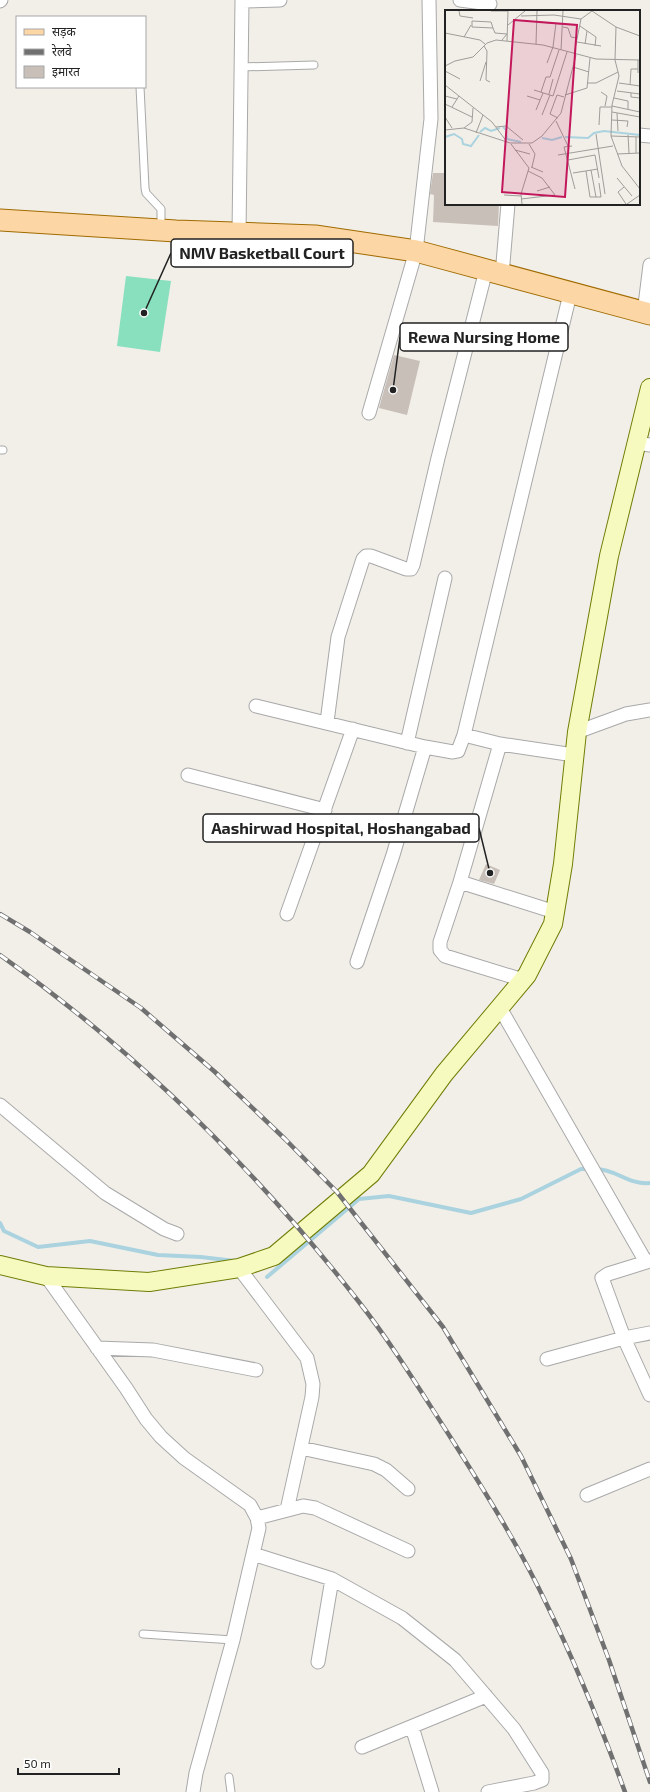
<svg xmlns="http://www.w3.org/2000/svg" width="650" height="1792" font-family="'Exo 2','Noto Sans Devanagari',sans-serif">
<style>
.pitch{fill:#88e0be}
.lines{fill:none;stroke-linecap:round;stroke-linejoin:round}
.stream{stroke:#aad3df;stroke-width:4}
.building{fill:#c7bfb8}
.lane-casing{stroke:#a9a9a9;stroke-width:9}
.street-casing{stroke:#a9a9a9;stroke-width:15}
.secondary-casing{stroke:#707d05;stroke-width:20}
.primary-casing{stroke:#a06b00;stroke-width:23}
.lane{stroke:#fff;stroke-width:7}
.street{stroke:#fff;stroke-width:13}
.secondary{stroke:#f7fabf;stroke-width:18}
.primary{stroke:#fcd6a4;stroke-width:21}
.rail-casing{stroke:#707070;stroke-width:4.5}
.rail{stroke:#fff;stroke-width:3;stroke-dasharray:9;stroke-linecap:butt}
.inset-river{fill:none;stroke:#aad3df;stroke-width:2}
.inset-road{fill:none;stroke:#9f9d99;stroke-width:1}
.view{fill:#c2185b;fill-opacity:0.15;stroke:#c2185b;stroke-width:2}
.inset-edge{fill:none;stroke:#222;stroke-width:2}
.leader{fill:none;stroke:#222;stroke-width:1.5}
.callout-dot{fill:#222;stroke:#fff;stroke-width:1.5}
.callout{fill:#fff;stroke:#222;stroke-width:1.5}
.callout-label{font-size:16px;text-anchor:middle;font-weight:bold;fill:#222}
</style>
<rect width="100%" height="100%" fill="#f2efe9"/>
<!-- pitch -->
<path class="pitch" d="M126,276L171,281L160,352L117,346Z"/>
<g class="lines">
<!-- stream -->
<path class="stream" d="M596,1169C616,1169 628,1185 650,1183
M0,1223L4,1231L38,1247L90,1241L158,1255L201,1257L235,1261
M267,1277L359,1199L389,1196L471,1213L521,1199L581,1169H589"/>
</g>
<!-- building -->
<path class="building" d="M433,173H446V204H499L498,226L433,222L434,195L430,194Z
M394,355L420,361L407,415L379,408Z
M486,864L500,870L494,884L479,880Z"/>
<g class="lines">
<!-- lane casing -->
<g class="lane-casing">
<path id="lane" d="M241,67L314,65
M140,87L145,188L146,193L161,209V229
M0,450H3
M143,1634L233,1640
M229,1777L231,1792"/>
</g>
<!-- street casing -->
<g class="street-casing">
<path id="street" d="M460,0L490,4
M0,1L1,0
M242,1L280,0
M639,135L650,136
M239,233L242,0
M502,275L508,204
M644,313L650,265
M369,413L416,251L431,119L429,0
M637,443L650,445
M256,706L425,747L453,752L458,751L464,735L570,294
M327,722L338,637L363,559L366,556H371L406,569H411L413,565L438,458L486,270
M577,732L626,714L650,710
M464,735L500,744
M407,743L445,578
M188,775L325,810
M460,882L555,912
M287,914L353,729
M357,962L393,855L425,747
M523,980L445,956L440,950V942L460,882L500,744L574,755
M500,1008L646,1262
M0,1105L105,1193L164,1229L177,1234
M650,1261L608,1274L602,1278L624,1338L650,1395
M239,1268L307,1358L313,1384L312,1397L287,1510
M46,1276L126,1388L146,1419L161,1437L184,1458L250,1505L257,1518L259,1528L233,1640L196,1773L193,1792
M97,1348L153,1350L256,1370
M547,1359L624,1338L650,1333
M301,1448L374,1464L386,1470L408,1489
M587,1495L650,1469
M257,1518L303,1506L315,1508L408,1551
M253,1554L332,1579L402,1618L455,1660L514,1729L542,1773V1780L534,1783L488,1792
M318,1662L332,1579
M412,1727L432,1792
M362,1747L486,1696"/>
</g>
<!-- secondary casing -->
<g class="secondary-casing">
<path id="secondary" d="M0,1265L46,1276L149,1282L239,1268L274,1256L371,1174L444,1074L527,975L553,924L563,864L577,732L609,556L650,388"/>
</g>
<!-- primary casing -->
<g class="primary-casing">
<path id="primary" d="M0,220L176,231L315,236L416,251L650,314"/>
</g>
<!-- lane -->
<use href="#lane" class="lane"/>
<!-- street -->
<use href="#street" class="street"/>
<!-- secondary -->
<use href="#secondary" class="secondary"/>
<!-- primary -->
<use href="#primary" class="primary"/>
<!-- rail casing -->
<g class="rail-casing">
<path id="rail" d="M0,914L30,932L141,1008L215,1072L285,1139L337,1192L443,1327L521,1456L571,1559L609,1660L650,1782
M0,955C136,1051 257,1171 359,1302C392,1344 420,1390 449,1435C484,1490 519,1546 547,1605C577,1666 602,1729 625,1792"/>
</g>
<!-- rail -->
<use href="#rail" class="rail"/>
</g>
<!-- overview -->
<g transform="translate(445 10)">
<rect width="195" height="195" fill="#f2efe9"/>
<path class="inset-river" d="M58,117L61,120L62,129L76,132M35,122L40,118L46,121L55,118M0,127L9,124L17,129L18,134L26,136L34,125M120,127L143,128L149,123L159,121L195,125M97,128L107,130L117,127"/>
<path class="inset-road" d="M14,1L15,6L28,8M46,1H63M147,1L171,17L195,26M76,6L109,5L136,9L147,1M93,12L116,14M63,15L80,1M135,16L151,27L150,36M118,17L123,18L126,27L132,28M48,18L46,12L27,11V17L48,18L50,23L62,24L57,30M0,23L35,30L40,34M19,27L26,15M62,31L63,1M132,32L156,36M91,34L92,1M140,34L142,21M39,36L42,41L41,70L45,72M116,40L118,1M129,44L136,9M170,50L171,17M170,50L174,66L167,95L166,126L177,156L195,179M193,50V63M195,50V37M102,53L108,37L111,13M0,56L10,51L28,47L42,33L51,30L98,35L151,49L195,50M128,57L144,62M0,61L15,69M35,71L41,52M143,73H151L173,62M174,73L195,76M0,75L47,112L62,132M185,75L186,59H193M89,80L108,86L122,42M172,81L195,84M96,82L101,67H105L114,40M156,82L162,86L160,96M186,83V87L195,88M104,84L108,69M120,85L142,78L145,48M0,86L12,89M82,86L95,90M169,88L183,91V99M0,94L27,107M167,96L195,102M7,97L14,86M91,100L98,83M167,102L195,107M172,103L173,121M97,105L105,85M0,107L7,118M113,108L105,104L112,85L119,87M167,110L183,111L182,117M111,111L123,136M154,115L155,97H167M51,117L61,116L78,130M19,118L27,112L28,98M0,120L19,118L65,133H87L97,126L116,103L131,45M31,123L38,105M151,124L160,184M183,125L184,143M166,126L195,127M66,134L84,158L76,184L77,194M84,134L90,144L87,157M127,136L119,137L130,179M70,140L85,144M191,143V127M172,144L195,143M113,145L168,136M123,150L150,145L154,168M86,157L98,162M146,160L151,187M141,161L145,187H156L154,173M128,163L153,159M172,168L187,186M179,177L173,182L181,194M92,181L105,177M59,185L76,186M76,189L110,185L97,168L83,161M182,194L195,185"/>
<path class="view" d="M69,10L132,15L120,187L57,182Z"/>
<rect width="195" height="195" class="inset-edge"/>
</g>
<!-- callouts -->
<path class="leader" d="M144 313L171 253M393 390L400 337M490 873L479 828"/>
<g class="callout-dot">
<circle cx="144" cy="313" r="4"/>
<circle cx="393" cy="390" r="4"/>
<circle cx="490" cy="873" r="4"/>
</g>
<g class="callout">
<rect x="171" y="239" width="182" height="28" rx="4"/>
<rect x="400" y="323" width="168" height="28" rx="4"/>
<rect x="203" y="814" width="276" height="28" rx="4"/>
</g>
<g class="callout-label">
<text x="262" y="259">NMV Basketball Court</text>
<text x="484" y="343">Rewa Nursing Home</text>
<text x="341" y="834">Aashirwad Hospital, Hoshangabad</text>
</g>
<!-- legend -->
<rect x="16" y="16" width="130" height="72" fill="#ffffff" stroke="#a7a7a7"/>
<rect x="24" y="29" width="20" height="6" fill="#fcd6a4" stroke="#a7a7a7"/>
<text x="52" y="36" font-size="12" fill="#222222">सड़क</text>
<rect x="24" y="49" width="20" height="6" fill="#707070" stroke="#a7a7a7"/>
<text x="52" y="56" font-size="12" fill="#222222">रेलवे</text>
<rect x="24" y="66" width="20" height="12" fill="#c7bfb8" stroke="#a7a7a7"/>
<text x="52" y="76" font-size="12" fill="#222222">इमारत</text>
<!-- scale -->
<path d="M18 1768v6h101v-6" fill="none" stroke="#222222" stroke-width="2"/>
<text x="24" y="1768" font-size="12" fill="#222222" stroke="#ffffff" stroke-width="3" paint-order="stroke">50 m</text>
</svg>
